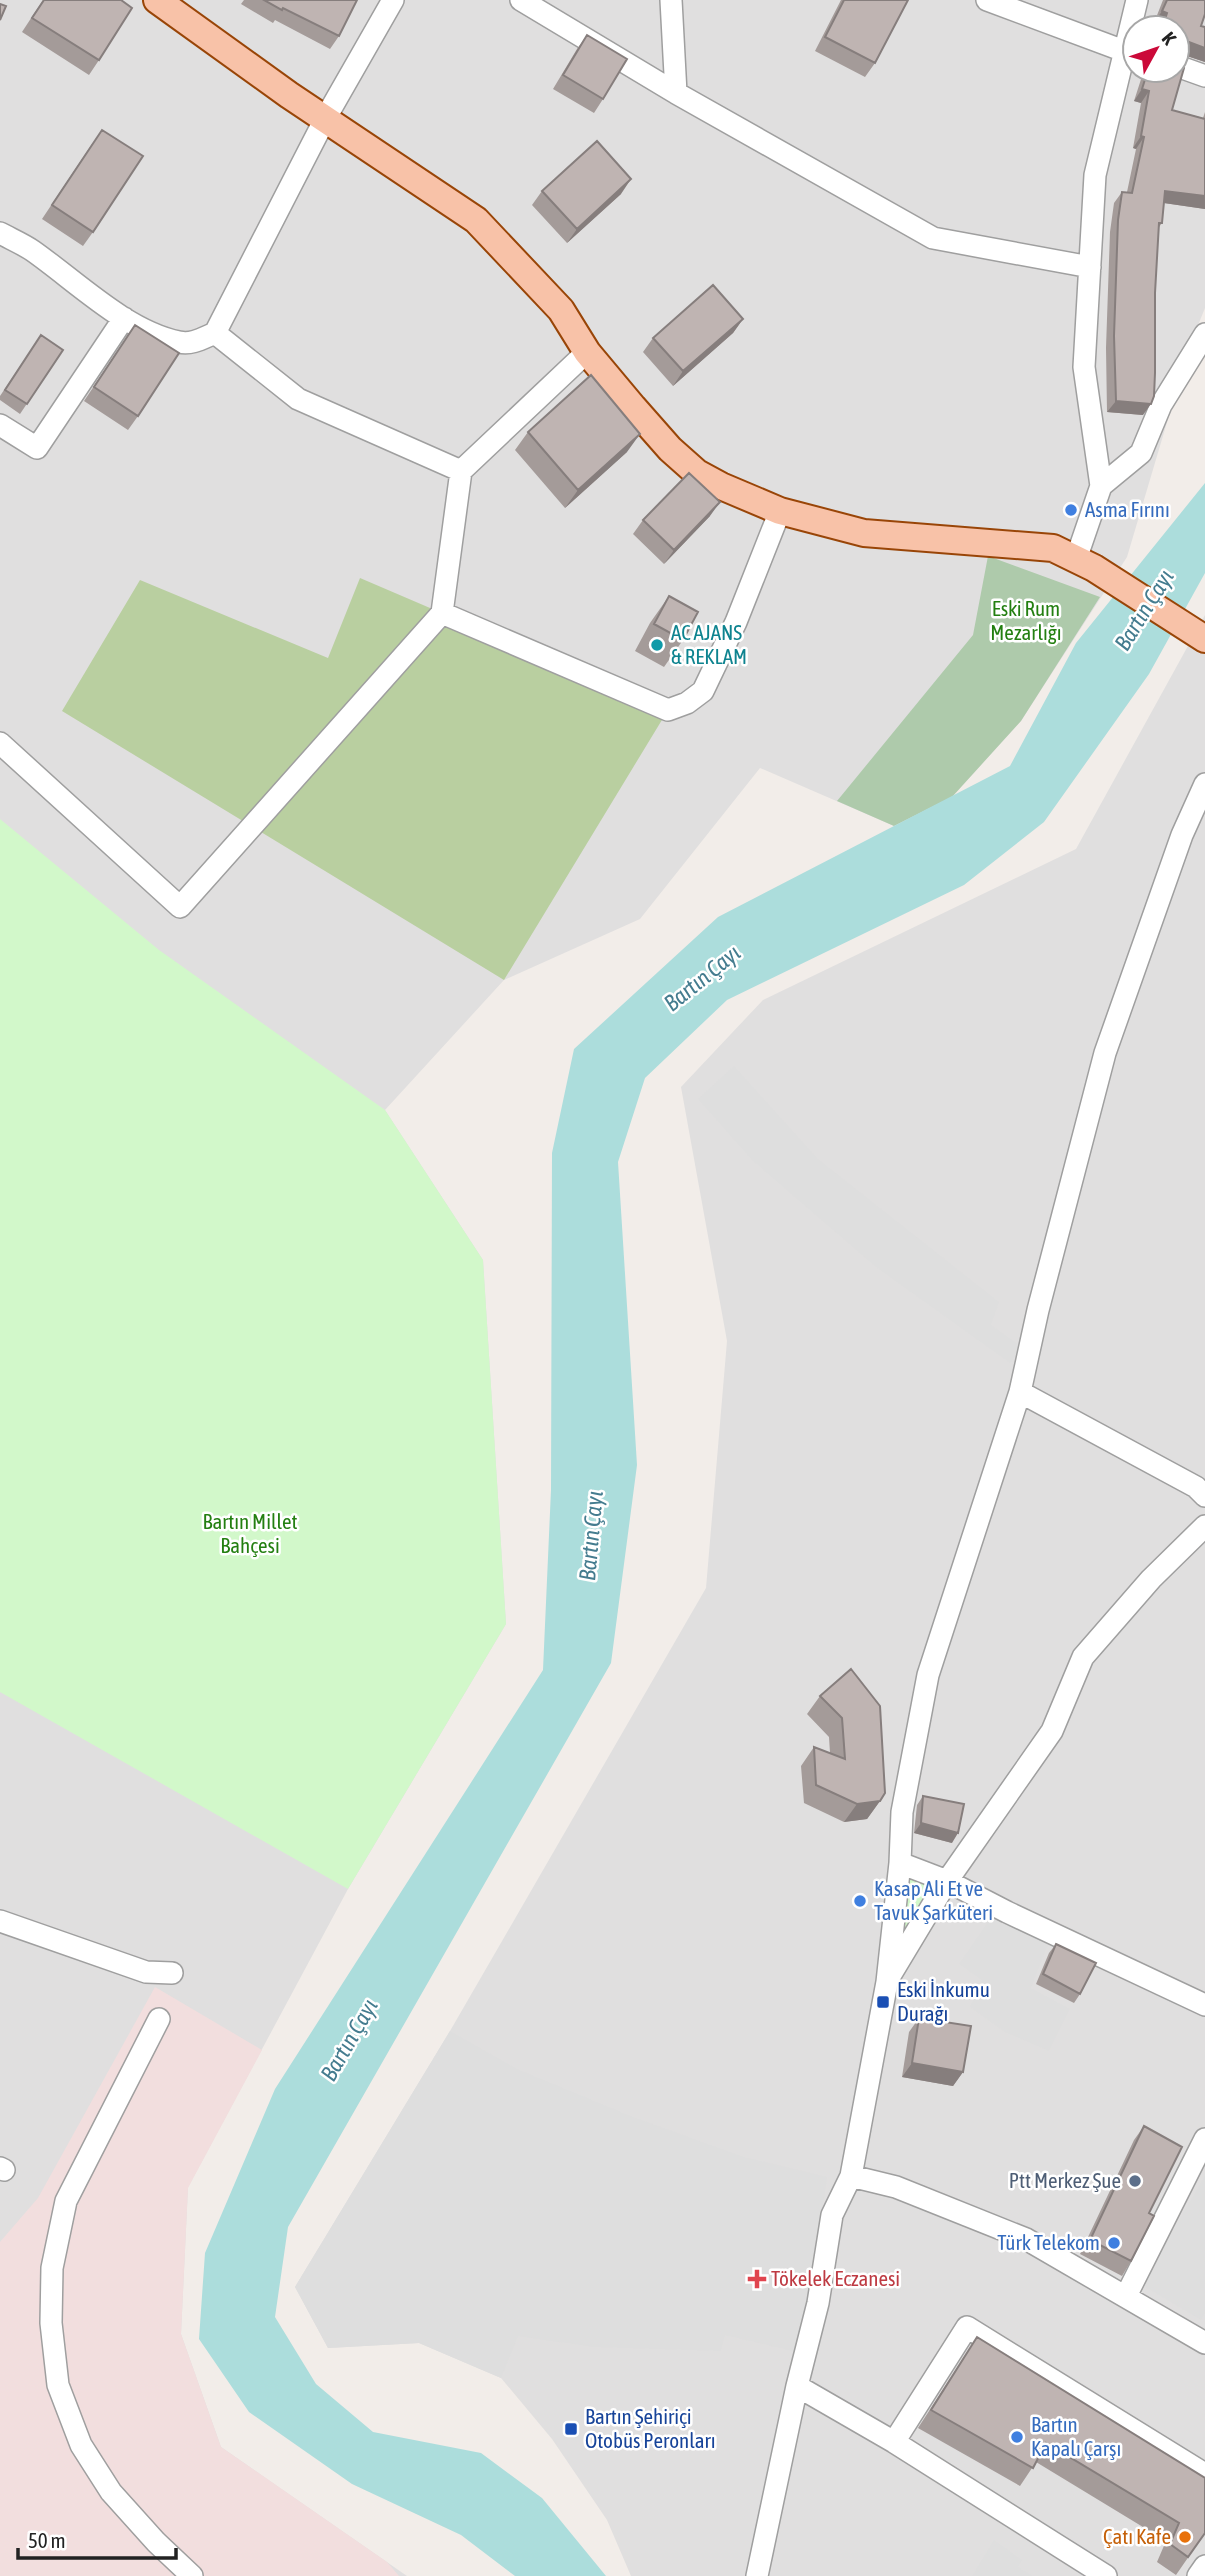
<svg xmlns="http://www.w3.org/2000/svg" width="1205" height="2576" font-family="'Asap Condensed',sans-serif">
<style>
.residential{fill:#e0dfdf;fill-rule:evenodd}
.military{fill:#f2dede}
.forest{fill:#b9cfa0}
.cemetery{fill:#aecaab}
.park{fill:#d2f8ca}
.parking{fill:#dedede}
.water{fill:#acdddc}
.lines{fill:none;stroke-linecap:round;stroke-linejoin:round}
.minor-casing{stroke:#9f9f9f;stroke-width:24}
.major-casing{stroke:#994507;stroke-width:30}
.minor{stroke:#fff;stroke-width:21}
.major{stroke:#f8c2a8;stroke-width:26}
.wall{fill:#a49b99}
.shaded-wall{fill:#867e7d}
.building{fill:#bfb4b2;stroke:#867e7d;stroke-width:2}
.shop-dot{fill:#3f7fe0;stroke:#fff;stroke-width:2.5}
.culture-dot{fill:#0f9aa8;stroke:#fff;stroke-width:2.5}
.transit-dot{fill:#1a4fb4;stroke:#fff;stroke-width:2.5}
.service-dot{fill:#5c6f8a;stroke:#fff;stroke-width:2.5}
.health-dot{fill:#e0444e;stroke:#fff;stroke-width:2.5}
.food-dot{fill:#e8710a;stroke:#fff;stroke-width:2.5}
.labels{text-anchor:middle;stroke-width:5;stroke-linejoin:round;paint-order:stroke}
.shop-label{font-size:21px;fill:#366cbe;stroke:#fff;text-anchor:start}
.park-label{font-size:21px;fill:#237f11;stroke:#fff}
.culture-label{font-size:21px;fill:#0d838f;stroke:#fff;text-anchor:start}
.transit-label{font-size:21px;fill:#164399;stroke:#fff;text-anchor:start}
.service-label{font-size:21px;fill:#4e5e75;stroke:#fff;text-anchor:end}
.health-label{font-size:21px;fill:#be3a42;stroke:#fff;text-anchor:start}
.food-label{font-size:21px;fill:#c56008;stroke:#fff;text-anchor:end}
.water-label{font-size:23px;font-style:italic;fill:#447c8f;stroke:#fff}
</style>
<rect width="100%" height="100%" fill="#f2ede9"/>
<!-- residential -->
<path class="residential" d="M0,0H1205V308L1190,345L1127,557L1021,721L952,797L894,826L760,768L640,919L504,980L385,1110L483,1260L506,1624L348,1889L188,2187L181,2334L221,2447L407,2576H0ZM1135,28H1177V70H1135Z
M1205,615V2576H631L607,2520L552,2439L501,2378L419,2343L328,2348L295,2287L450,2031L706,1588L727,1341L681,1087L763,1000L1076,849Z"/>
<!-- military -->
<path class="military" d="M155,1987L262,2050L188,2188L181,2334L221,2447L387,2562L399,2576H0V2242L38,2198Z"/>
<!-- forest -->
<path class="forest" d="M360,578L668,710L504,980L62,711L140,580L328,658Z"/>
<!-- cemetery -->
<path class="cemetery" d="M988,556L1100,597L1021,721L952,797L894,826L837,801L973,635Z"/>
<!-- park -->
<path class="park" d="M0,819L159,950L385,1110L483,1260L506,1624L348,1889L0,1692Z
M905,1873L938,1884L898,1952Z"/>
<!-- parking -->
<path class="parking" d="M734,1066L818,1159L999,1302L991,1325L1022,1347L1010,1363L876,1267L752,1160L698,1099Z
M992,1916L1048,1944L1031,1988L1070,2009L1049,2051L1005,2032L970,2007L982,1980L959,1964Z
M450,2031L517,2069L633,2117L744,2157L827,2177L801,2353L725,2335L721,2351L593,2347L518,2336L501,2378L419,2343L328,2348L295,2287Z
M1205,2176V2313L1201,2320L1141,2284Z
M994,2540L1022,2560L1018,2567L1032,2576H972Z"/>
<!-- water -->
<path class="water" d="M1205,483V573L1149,674L1044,822L964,885L727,1000L645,1078L618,1162L637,1465L611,1663L288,2227L275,2317L316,2384L373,2432L481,2453L542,2498L606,2576H515L461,2535L352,2484L249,2412L199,2339L205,2253L275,2089L543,1670L551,1490L552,1153L574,1049L718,917L1010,766L1076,643Z"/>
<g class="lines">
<!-- minor casing -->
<g class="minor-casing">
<path id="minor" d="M521,0L676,93L933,238L1090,267
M671,0L676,93
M987,0L1124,51L1126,48L1135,52
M1177,66L1205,76
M0,233C11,239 23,244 33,251C77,282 126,331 179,342C192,345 203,338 215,333L325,119L393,0
M215,333L298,399L461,471
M0,425L37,448L124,318
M1101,486L1141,453L1161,405L1205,334
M1076,559L1101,486L1084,367L1095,175L1137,0
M442,613L461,471L587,352
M0,743L180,907L442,613L668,710L687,703L703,691L736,622L780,511
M1020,1392L1196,1487L1205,1496
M900,1863L947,1881L1007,1912L1205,2005
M0,1921L146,1972L172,1973
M891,1974L947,1881L1052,1731L1083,1657L1151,1579L1205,1526
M159,2019L66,2201L52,2268L51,2323L58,2385L81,2445L111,2492L156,2542L192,2576
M0,2168L4,2170
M851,2176L896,2187L1026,2239L1205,2343
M1126,2296L1205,2139
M797,2386L894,2442L1106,2576
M894,2442L967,2327L1205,2474
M757,2576L797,2386L818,2303L832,2215L851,2176L887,1982L900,1863L902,1812L928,1675L1020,1392L1038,1310L1105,1053L1182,835L1205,784
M1198,2576L1205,2566"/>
</g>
<!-- major casing -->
<g class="major-casing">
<path id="major" d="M157,0L289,95L476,220L561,310L587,352L633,407L670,449L697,473L721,486L780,511L864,533L1053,548L1094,568L1205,639"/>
</g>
<!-- minor -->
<use href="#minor" class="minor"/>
<!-- major -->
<use href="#major" class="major"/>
</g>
<!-- wall -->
<path class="wall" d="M43,0H121L99,60L89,75L22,32Z
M244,0H357L339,36L330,49L275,20L273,23L241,4Z
M841,0H908L875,63L865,77L815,51Z
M1163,0H1205L1201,26L1205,27V62L1181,54L1177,53V28H1158L1159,25L1154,23Z
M587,35L603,99L594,113L553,89L577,49Z
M1144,70H1177L1172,110L1203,118L1205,112V209L1164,203L1162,223L1159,227L1143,415L1107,412L1106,348L1110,232L1114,203L1122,192H1127L1136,149L1133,148L1141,103L1134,101Z
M92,144L93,232L83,246L42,219Z
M542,191L621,194L567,243L532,205Z
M743,319L733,333L673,386L643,352L653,338Z
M135,325L138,416L128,430L84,401Z
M41,335L63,350L20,414L0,400V396Z
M528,432L627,452L565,508L515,450Z
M710,516L664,564L633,534L643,520Z
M669,596L683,640L664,667L635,651L650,623Z
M851,1669L880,1801L867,1819L844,1822L804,1803L801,1766L814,1747L830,1753L829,1737L807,1714L820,1696Z
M923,1796L952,1843L914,1833L917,1805Z
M1056,1944L1080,1994L1074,2003L1036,1984L1049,1953Z
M919,2018L963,2072L953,2086L902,2077L909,2032Z
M1144,2126L1149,2213L1131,2261L1122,2276L1080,2254L1134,2140Z
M977,2337L1205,2533L1176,2575L1157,2562L1166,2541L1036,2462L1020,2486L918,2428Z"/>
<!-- shaded-wall -->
<path class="shaded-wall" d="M1162,11L1167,13L1159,25L1154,23Z
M1182,42H1189L1205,48V62L1181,54L1177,53V46Z
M1142,89L1149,91L1141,103L1134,101Z
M1141,136L1144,137L1136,149L1133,148Z
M631,179L621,194L567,243L577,229Z
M1165,191L1205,196V209L1157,202Z
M743,319L733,333L673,386L683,371Z
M1116,401L1151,404L1143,415L1107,412Z
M640,434L627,452L565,508L578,490Z
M720,502L710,516L664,564L674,550Z
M880,1801L867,1819L844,1822L857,1804Z
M921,1823L958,1833L952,1843L914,1833Z
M912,2063L963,2072L953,2086L902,2077Z"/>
<!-- building -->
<path class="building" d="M44,0H121L132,8L99,60L32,18Z
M264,0H357L339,36L283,8L282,10Z
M844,0H908L875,63L825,37Z
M1167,0H1205V14L1201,26L1205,27V48L1189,42H1182L1177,46V28H1162L1167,13L1162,11Z
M0,4L6,6L0,20Z
M587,35L627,59L603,99L563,75Z
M1177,64L1184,68L1172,110L1205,119V196L1165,191L1162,223H1159L1155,293V373L1154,396L1151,404L1116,401L1114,336L1118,220L1122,192L1132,193L1144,137L1141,136L1149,91L1142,89L1148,70H1177Z
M102,130L143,156L93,232L52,205Z
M597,141L631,179L577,229L542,191Z
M713,285L743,319L683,371L653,338Z
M135,325L179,353L138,416L94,387Z
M41,335L63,350L27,404L5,390Z
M591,375L640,434L578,490L528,432Z
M689,473L720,502L674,550L643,520Z
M669,596L698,612L683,640L654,624Z
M851,1669L880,1706L885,1793L880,1801L857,1804L816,1785L814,1747L845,1759L842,1718L820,1696Z
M923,1796L964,1804L958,1833L921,1823Z
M1056,1944L1096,1963L1080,1994L1043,1974Z
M919,2018L971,2026L963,2072L912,2063Z
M1144,2126L1182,2147L1149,2213L1154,2216L1131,2261L1090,2240Z
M977,2337L1205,2478V2533L1188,2557L1170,2544L1179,2523L1046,2443L1033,2468L931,2410Z"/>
<!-- markers -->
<g class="shop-dot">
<circle cx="1071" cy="510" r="7"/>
<circle cx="860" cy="1901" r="7"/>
<circle cx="1114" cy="2243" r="7"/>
<circle cx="1017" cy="2437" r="7"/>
</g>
<circle class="culture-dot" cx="657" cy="645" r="7"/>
<g class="transit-dot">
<rect x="876" y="1995" width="14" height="14" rx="3.5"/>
<rect x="564" y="2422" width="14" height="14" rx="3.5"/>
</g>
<circle class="service-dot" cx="1135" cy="2181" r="7"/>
<path class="health-dot" d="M753.5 2268.5h7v7h7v7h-7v7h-7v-7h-7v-7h7z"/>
<circle class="food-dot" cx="1185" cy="2537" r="7"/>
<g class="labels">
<!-- shop labels -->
<g class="shop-label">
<text x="1085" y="517">Asma Fırını</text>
<text x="874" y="1896">Kasap Ali Et ve<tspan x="874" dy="24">Tavuk Şarküteri</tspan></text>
<text x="1100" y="2250" text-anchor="end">Türk Telekom</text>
<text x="1031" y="2432">Bartın<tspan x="1031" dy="24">Kapalı Çarşı</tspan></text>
</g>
<!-- park labels -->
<g class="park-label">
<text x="1026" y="616">Eski Rum<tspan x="1026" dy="24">Mezarlığı</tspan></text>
<text x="250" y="1529">Bartın Millet<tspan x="250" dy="24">Bahçesi</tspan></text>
</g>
<!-- culture labels -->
<g class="culture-label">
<text x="671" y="640">AC AJANS<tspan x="671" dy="24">&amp; REKLAM</tspan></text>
</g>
<!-- transit labels -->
<g class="transit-label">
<text x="897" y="1997">Eski İnkumu<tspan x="897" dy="24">Durağı</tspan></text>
<text x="585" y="2424">Bartın Şehiriçi<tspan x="585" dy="24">Otobüs Peronları</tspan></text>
</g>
<!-- service labels -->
<g class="service-label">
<text x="1121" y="2188">Ptt Merkez Şue</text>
</g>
<!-- health labels -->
<g class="health-label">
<text x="771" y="2286">Tökelek Eczanesi</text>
</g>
<!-- food labels -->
<g class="food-label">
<text x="1171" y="2544">Çatı Kafe</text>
</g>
<!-- water labels -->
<g class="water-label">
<text transform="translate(1144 610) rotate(-58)" y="8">Bartın Çayı</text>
<text transform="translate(702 978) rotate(-39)" y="8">Bartın Çayı</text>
<text transform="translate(591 1536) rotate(-85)" y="8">Bartın Çayı</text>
<text transform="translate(349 2040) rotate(-60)" y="8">Bartın Çayı</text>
</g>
</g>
<!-- north arrow -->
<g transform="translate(1156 49) rotate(50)"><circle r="33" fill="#ffffff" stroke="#a7a7a7" stroke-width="2"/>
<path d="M0-5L12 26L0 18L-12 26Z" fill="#cb0939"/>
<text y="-10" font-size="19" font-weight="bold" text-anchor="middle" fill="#222222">K</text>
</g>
<!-- scale -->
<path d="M18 2548v10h158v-10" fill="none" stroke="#222222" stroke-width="3.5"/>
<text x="28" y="2548" font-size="21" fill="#222222" stroke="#ffffff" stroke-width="5" paint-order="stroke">50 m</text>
</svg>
